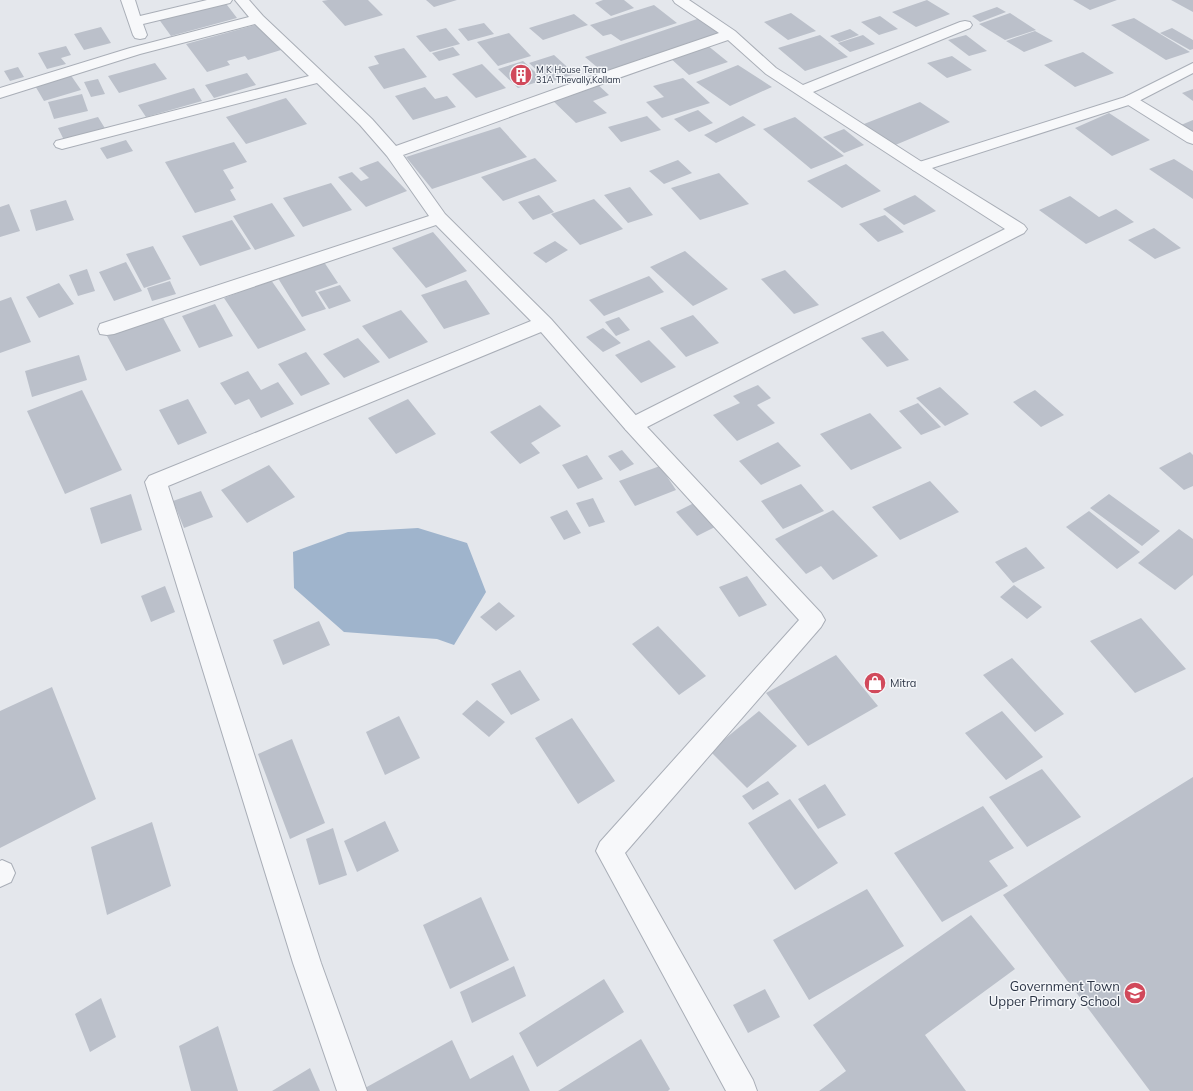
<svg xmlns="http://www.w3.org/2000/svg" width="1193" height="1091" font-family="Mulish,sans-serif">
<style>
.water{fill:#9fb4cc}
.building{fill:#bbc0ca}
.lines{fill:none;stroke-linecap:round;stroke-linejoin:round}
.minor-casing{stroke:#a9aeb7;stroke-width:2}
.tertiary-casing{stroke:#a9aeb7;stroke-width:2}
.minor{fill:#f7f8fa;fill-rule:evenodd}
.tertiary{fill:#f7f8fa;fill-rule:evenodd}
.labels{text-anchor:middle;stroke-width:3;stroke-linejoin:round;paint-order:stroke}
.far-poi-label{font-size:9px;fill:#2b3445;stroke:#f4f6f9;text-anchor:start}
.poi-label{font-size:11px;fill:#2b3445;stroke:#f4f6f9;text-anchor:start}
.near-poi-label{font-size:13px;fill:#2b3445;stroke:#f4f6f9;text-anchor:end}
</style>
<rect width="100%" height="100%" fill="#e4e7ec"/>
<!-- water -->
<path class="water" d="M418,528L467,543L486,592L454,645L437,639L344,632L294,588L293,552L348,532Z"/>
<!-- building -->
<path class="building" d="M328,0H368L383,15L345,26L322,1Z
M426,0H457L434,7Z
M603,0H624L634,8L611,16L595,3Z
M927,0L950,14L916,27L892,12Z
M1073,0H1117L1090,10Z
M1171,0H1193V12Z
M224,1L237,18L171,36L158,18Z
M654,5L677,23L621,41L611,34L603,36L590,25Z
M997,7L1006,12L980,22L972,16Z
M791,13L816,31L788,40L764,22Z
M1010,13L1036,30L1005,40L979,24Z
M574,14L588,25L543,40L529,28Z
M880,16L898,29L879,35L861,22Z
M700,18L720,33L604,73L585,57Z
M1134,18L1157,32L1190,52L1166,60L1111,25Z
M484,23L494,34L468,41L458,29Z
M259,24L281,50L248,60L245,56L227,61L230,65L207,72L186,44Z
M101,27L111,43L84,50L74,34Z
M446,28L460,44L430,52L416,36Z
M1172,28L1193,40V49L1190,50L1160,33Z
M850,29L859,35L839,42L830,36Z
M1035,31L1053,41L1024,52L1006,41Z
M509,33L531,56L498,66L477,42Z
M820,35L848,57L805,71L778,48Z
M863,35L875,44L850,52L838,43Z
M966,35L987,51L969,56L948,40Z
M707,45L728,62L689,75L669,57Z
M66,46L71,55L61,58L66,64L47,69L38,53Z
M453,47L460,55L439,61L432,53Z
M404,48L427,77L384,89L368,67L379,64L374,56Z
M1083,52L1114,73L1075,87L1044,65Z
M554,55L575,74L550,82L529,63Z
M952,56L972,70L947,78L927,63Z
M523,61L544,80L518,88L498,69Z
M155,63L167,79L119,93L108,76Z
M482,64L506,88L476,98L452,74Z
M738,65L772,87L730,106L696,82Z
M18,67L24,77L10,81L4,71Z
M247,73L256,85L214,98L205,85Z
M70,74L81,90L44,101L34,84Z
M683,78L710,103L662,118L646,102L664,97L653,86Z
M98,79L105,94L91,97L84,82Z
M596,83L609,95L593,101L607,113L576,123L550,98Z
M425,87L435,99L447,96L456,107L413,120L395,96Z
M194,88L202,101L146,117L138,105Z
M1193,89V101L1182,93Z
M82,94L88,111L54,119L48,102Z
M286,98L307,124L246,144L226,117Z
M920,102L950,122L893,146L864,124Z
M698,110L713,123L689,132L674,119Z
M1109,113L1150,140L1112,156L1075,128Z
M647,116L661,130L621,142L608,127Z
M743,116L756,125L716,143L704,135Z
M98,117L106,130L65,142L58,128Z
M795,117L844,156L811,169L763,129Z
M1193,120V138L1176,127Z
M500,127L527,157L432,189L406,157Z
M844,129L864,145L844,153L823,137Z
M126,140L133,151L107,159L100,148Z
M234,142L247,162L223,170L234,188L230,190L236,200L195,213L165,162Z
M535,158L557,181L503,201L481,177Z
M1174,159L1193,171V199L1149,169Z
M678,160L692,173L664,184L649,171Z
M378,161L407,191L366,207L338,177L352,172L361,181L369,178L359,168Z
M846,164L881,191L842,208L807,181Z
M719,173L749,204L700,220L671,188Z
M331,183L352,210L303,227L283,198Z
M630,187L653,215L628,223L604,195Z
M539,195L554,212L533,220L518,202Z
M915,195L936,211L904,225L883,209Z
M1070,196L1099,217L1116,209L1134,222L1086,244L1039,210Z
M594,199L623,229L580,245L551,214Z
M66,200L74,220L36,231L30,210Z
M272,203L295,236L255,250L233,216Z
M9,204L20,231L0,237V207Z
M885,215L904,232L878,242L859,224Z
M232,220L251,249L200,266L182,236Z
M1154,228L1181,248L1155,259L1128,240Z
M433,232L467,271L426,288L392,248Z
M555,241L568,250L546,263L533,253Z
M153,246L171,279L144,288L126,254Z
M685,251L728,289L693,306L650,267Z
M322,259L338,283L315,291L326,309L302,317L276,275Z
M126,262L142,291L114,301L99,272Z
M87,269L95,291L78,296L69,275Z
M785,270L819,305L794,314L761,279Z
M649,276L664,292L604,316L589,300Z
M271,280L306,330L258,349L224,298Z
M466,280L490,314L444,329L421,295Z
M170,281L176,294L152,301L147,288Z
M59,283L74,304L39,318L26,297Z
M340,285L351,301L329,309L318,292Z
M11,297L31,342L0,353V301Z
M215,304L233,336L199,348L182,316Z
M401,310L428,342L389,359L362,326Z
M693,315L719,343L686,357L660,328Z
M162,316L181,351L126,371L107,336Z
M619,317L630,330L616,336L605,322Z
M603,328L621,343L603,352L586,337Z
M883,331L909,360L887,367L861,338Z
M358,338L380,362L344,378L323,354Z
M649,340L676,367L641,383L615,355Z
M306,352L330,384L301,396L278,364Z
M79,355L87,380L32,397L25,371Z
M248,371L261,390L278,382L294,404L261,418L249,399L235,405L220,383Z
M758,385L771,398L757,405L775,423L737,441L713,415L740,403L733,396Z
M940,387L969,414L945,426L916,398Z
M82,390L122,470L65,494L27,411Z
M1035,390L1064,415L1041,427L1013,402Z
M188,399L207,433L178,445L159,410Z
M408,399L436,434L396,454L368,418Z
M918,403L941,427L921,435L899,411Z
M540,405L561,426L531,443L540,453L520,464L490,432Z
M870,413L902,448L851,470L820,434Z
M778,442L801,466L761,485L739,461Z
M622,450L634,464L620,471L608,456Z
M1190,452L1193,455V486L1184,490L1159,468Z
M587,455L603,479L578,489L562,465Z
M269,465L295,497L247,523L221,490Z
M660,466L676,490L635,506L619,481Z
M930,481L959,512L900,540L872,507Z
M801,484L824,511L783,529L761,501Z
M201,491L213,517L184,528L173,501Z
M131,494L142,530L101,544L90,508Z
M1109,494L1160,531L1142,546L1090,508Z
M593,498L605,522L589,527L576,503Z
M696,502L717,526L697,536L676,512Z
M567,510L581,533L564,540L550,517Z
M833,510L878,556L833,580L821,566L806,574L775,539Z
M1089,511L1140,552L1117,569L1066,527Z
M1179,529L1193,539V575L1175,590L1138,563Z
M1026,547L1045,568L1013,583L995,562Z
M747,576L767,605L739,617L719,587Z
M1014,585L1042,607L1027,619L1000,597Z
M165,586L175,612L151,622L141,596Z
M499,602L515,616L496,631L480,617Z
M1141,618L1186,669L1135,693L1090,641Z
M319,621L330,645L283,665L273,640Z
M658,626L706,676L679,695L632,644Z
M836,655L878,706L808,746L766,693Z
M1012,658L1064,714L1035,732L983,675Z
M520,670L540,700L511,715L491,684Z
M52,687L96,799L0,848V711Z
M477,700L505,722L489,737L462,714Z
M759,711L797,746L747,788L710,751Z
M1002,711L1043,757L1006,780L965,733Z
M399,716L420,758L385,775L366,732Z
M572,718L615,781L578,804L535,738Z
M292,739L325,823L290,839L258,754Z
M1042,769L1081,817L1027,847L989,797Z
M1193,777V1091H1150L1003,895Z
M768,781L779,794L753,810L742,796Z
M825,784L846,815L818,829L798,799Z
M790,799L838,863L795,890L748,823Z
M983,806L1014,848L989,861L1008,886L942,922L894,853Z
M385,821L399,851L357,872L344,841Z
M152,822L171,886L107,915L91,847Z
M333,828L347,875L319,885L306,839Z
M867,889L904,946L809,1000L773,940Z
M481,897L509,960L450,989L423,925Z
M971,915L1015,969L925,1035L966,1091H819L846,1071L813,1025Z
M514,966L526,996L472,1023L460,992Z
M604,979L624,1012L537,1067L519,1033Z
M765,989L780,1017L748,1033L733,1005Z
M101,998L116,1037L90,1052L75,1014Z
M218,1026L238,1091H191L179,1046Z
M641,1039L670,1089L668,1091H558Z
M452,1040L470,1079L513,1055L530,1091H367L365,1088Z
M310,1068L320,1091H272Z"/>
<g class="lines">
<!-- minor casing -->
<g class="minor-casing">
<path id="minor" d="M121,0H135L140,16L207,0H232L230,3L143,24L147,35L145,38L140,39L135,38L133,35Z
M235,0H249L263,16L372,119L396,146L578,81L719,33L675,3L673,0H689L735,31L776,68L803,85L960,22L965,21L970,22L972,25L970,28L813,92L925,164L927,167L925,170L919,172L913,170L766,74L728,40C619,77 511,117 403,155L445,214L551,319L640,420L643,425L640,430L633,432L626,430L541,332L168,486L321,963L367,1091H337L293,963L145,482L149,476L531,321L436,225L114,334L107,335L100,334L98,329L100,324L429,216L387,156L360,125L317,83L62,149L56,147L54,144L56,141L309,76L255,24L140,54L0,98V88L130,48L249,17Z
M1130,95L1135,97L1193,132V144L1187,142L1125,103L1122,100L1125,97Z
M2,860L11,864L15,873L11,882L0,887V861Z"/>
</g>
<!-- tertiary casing -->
<g class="tertiary-casing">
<path id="tertiary" d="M1193,63V73L1135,103L932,168L1024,225L1027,229L1024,233L647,427L821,613L825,620L821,627L625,853L753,1080L757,1091H726L596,851L600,842L799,620L626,430L623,425L626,420L1005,229L913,170L911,167L913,164L1125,97Z"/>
</g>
<!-- minor -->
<use href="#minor" class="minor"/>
<!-- tertiary -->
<use href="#tertiary" class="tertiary"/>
</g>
<!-- icons -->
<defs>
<g id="building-disc" transform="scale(1.15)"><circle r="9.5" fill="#d1495b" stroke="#f4f6f9"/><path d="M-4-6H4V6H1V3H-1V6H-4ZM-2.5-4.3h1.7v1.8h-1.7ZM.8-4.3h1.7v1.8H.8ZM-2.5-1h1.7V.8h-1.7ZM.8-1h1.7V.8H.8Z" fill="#fff"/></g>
<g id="shop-disc" transform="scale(1.15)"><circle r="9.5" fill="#d1495b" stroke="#f4f6f9"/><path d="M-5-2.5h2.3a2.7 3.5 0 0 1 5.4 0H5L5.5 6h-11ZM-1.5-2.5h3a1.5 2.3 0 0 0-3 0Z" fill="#fff"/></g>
<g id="school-disc" transform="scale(1.15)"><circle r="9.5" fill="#d1495b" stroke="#f4f6f9"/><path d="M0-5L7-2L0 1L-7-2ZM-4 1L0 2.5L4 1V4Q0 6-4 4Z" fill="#fff"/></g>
</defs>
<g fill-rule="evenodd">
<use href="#building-disc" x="521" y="75"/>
<use href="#shop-disc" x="875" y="683"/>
<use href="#school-disc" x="1135" y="993"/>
</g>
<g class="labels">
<!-- far-poi labels -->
<g class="far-poi-label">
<text x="536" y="73">M K House Tenra<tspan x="536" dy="10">31A Thevally,Kollam</tspan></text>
</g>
<!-- poi labels -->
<g class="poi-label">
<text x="890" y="687">Mitra</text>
</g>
<!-- near-poi labels -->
<g class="near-poi-label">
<text x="1120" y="991">Government Town<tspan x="1120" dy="15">Upper Primary School</tspan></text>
</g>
</g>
</svg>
